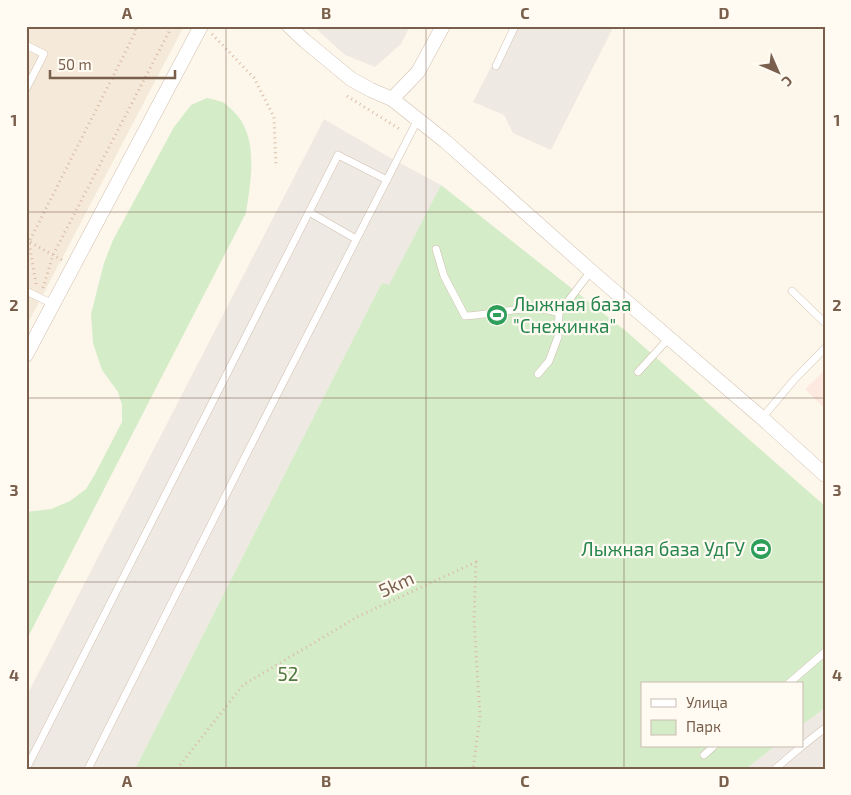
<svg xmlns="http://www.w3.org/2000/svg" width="851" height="795" font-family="'Exo 2',sans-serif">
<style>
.residential{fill:#f5e9d9}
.commercial{fill:#fde9df}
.industrial{fill:#efe9e4}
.green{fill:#d5ecc8}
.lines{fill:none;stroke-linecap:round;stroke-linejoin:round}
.lane-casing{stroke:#d1bfaf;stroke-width:8}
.street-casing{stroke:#d1bfaf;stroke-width:15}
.path{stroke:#d9bba4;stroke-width:3;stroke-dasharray:1 4;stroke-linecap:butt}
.lane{stroke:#fff;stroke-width:7}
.street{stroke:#fff;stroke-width:14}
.grid{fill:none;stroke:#7a5f4d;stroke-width:1;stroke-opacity:0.55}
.labels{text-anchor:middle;stroke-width:4.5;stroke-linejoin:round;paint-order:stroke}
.leisure-label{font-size:19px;fill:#27864d;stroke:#fffbf2;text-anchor:start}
.street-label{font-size:19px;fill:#7a5f4d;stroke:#fffbf2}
.park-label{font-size:19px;fill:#4f7a41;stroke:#fffbf2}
.neatline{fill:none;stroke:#7a5f4d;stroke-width:2}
.grid-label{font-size:16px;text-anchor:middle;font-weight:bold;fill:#7a5f4d}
</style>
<rect width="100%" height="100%" fill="#fdf7eb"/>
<!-- residential -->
<path class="residential" d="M26,26H184L26,327Z"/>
<!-- commercial -->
<path class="commercial" d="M825,370V409L805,389Z"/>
<!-- industrial -->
<path class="industrial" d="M313,26H410L401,44L375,67L345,55Z
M512,26H614L551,150L513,133L504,115L473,102Z
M324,119L389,157L441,185L389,286L382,283L374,298L135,769H26V697Z
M825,708V769H746L775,746H802V725Z"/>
<!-- green -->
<path class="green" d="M207,98C212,99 217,100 222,102C225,103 228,106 231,109C260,134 251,179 246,213L26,641V512L51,509L70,501L86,489L95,474L122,422V405L118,392L102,370L93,343L91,314L104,263L113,240L174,127L191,105Z
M441,185L627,332L825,506V708L802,725V684H642V746H775L746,769H135L374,298L382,283L389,285Z"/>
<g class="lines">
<!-- lane casing -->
<g class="lane-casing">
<path id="lane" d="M26,45L44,54L26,89
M496,66L515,26
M309,212L356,239
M436,249L444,276L465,316C490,315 515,307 540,309C546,309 553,311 559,313L591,271
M26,291L53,304
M792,291L825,323
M638,372L669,338
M538,374L549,361L558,337L559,313
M762,418L794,380L825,348
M788,684L825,652
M802,746L825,728
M704,755L714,746
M26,769L338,155L387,180
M88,769L246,455L418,119
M775,769L802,746"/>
</g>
<!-- street casing -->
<g class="street-casing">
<path id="street" d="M289,26L305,41L351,79L371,90L392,99L445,141L591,271L762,418L825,475
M392,99L418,72L443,26
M26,355L201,26"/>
</g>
<!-- path -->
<path class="path" d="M212,34L254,78L274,117L276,167
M347,96L401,130
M26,240L62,260
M36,284L29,242L136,31L134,26
M43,288L53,255L172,26
M177,769L243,685L359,616L476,562L474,620L480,716L473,769"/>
<!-- lane -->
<use href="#lane" class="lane"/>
<!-- street -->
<use href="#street" class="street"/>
</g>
<!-- grid -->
<path class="grid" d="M226,26V769M426,26V769M624,26V769M26,212H825M26,398H825M26,582H825"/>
<!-- icons -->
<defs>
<g id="stadium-disc" transform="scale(1.125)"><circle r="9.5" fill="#2e9e5b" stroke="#fffbf2"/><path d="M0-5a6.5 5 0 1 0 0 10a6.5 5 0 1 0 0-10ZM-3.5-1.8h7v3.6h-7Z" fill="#fff"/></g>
</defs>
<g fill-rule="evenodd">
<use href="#stadium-disc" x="497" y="315"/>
<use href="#stadium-disc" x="761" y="549"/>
</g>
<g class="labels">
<!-- leisure labels -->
<g class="leisure-label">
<text x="513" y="311">Лыжная база<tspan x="513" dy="22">"Снежинка"</tspan></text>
<text x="745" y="556" text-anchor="end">Лыжная база УдГУ</text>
</g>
<!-- street labels -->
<g class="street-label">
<text transform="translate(396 584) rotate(-25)" y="7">5km</text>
</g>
<!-- park labels -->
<g class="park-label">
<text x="288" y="681">52</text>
</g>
</g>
<!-- border -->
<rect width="851" height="795" fill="none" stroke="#fffbf2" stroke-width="55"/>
<!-- legend -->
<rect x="641" y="682" width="162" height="65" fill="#fffbf2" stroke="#cabdb0"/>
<rect x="651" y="699" width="25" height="8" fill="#ffffff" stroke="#cabdb0"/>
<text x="686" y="708" font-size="15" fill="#7a5f4d">Улица</text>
<rect x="651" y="720" width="25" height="15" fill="#d5ecc8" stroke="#cabdb0"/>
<text x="686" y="732" font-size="15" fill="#7a5f4d">Парк</text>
<!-- north arrow -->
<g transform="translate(778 72) rotate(135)" stroke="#fffbf2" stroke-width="4" paint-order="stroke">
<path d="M0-4L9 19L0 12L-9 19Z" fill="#7a5f4d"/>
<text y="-8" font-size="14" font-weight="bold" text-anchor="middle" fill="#7a5f4d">С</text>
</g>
<!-- scale -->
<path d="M50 70v8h125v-8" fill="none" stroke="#7a5f4d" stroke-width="2.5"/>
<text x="58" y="70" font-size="15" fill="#7a5f4d" stroke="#fffbf2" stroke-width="4" paint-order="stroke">50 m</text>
<rect x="28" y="28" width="796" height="740" class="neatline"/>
<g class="grid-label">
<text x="127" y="19">A</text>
<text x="326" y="19">B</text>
<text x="525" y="19">C</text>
<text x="724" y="19">D</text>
<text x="14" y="126">1</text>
<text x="837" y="126">1</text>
<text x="14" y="311">2</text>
<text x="837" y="311">2</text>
<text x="14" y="496">3</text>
<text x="837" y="496">3</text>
<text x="14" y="681">4</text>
<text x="837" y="681">4</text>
<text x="127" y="787">A</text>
<text x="326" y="787">B</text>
<text x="525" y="787">C</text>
<text x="724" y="787">D</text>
</g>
</svg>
